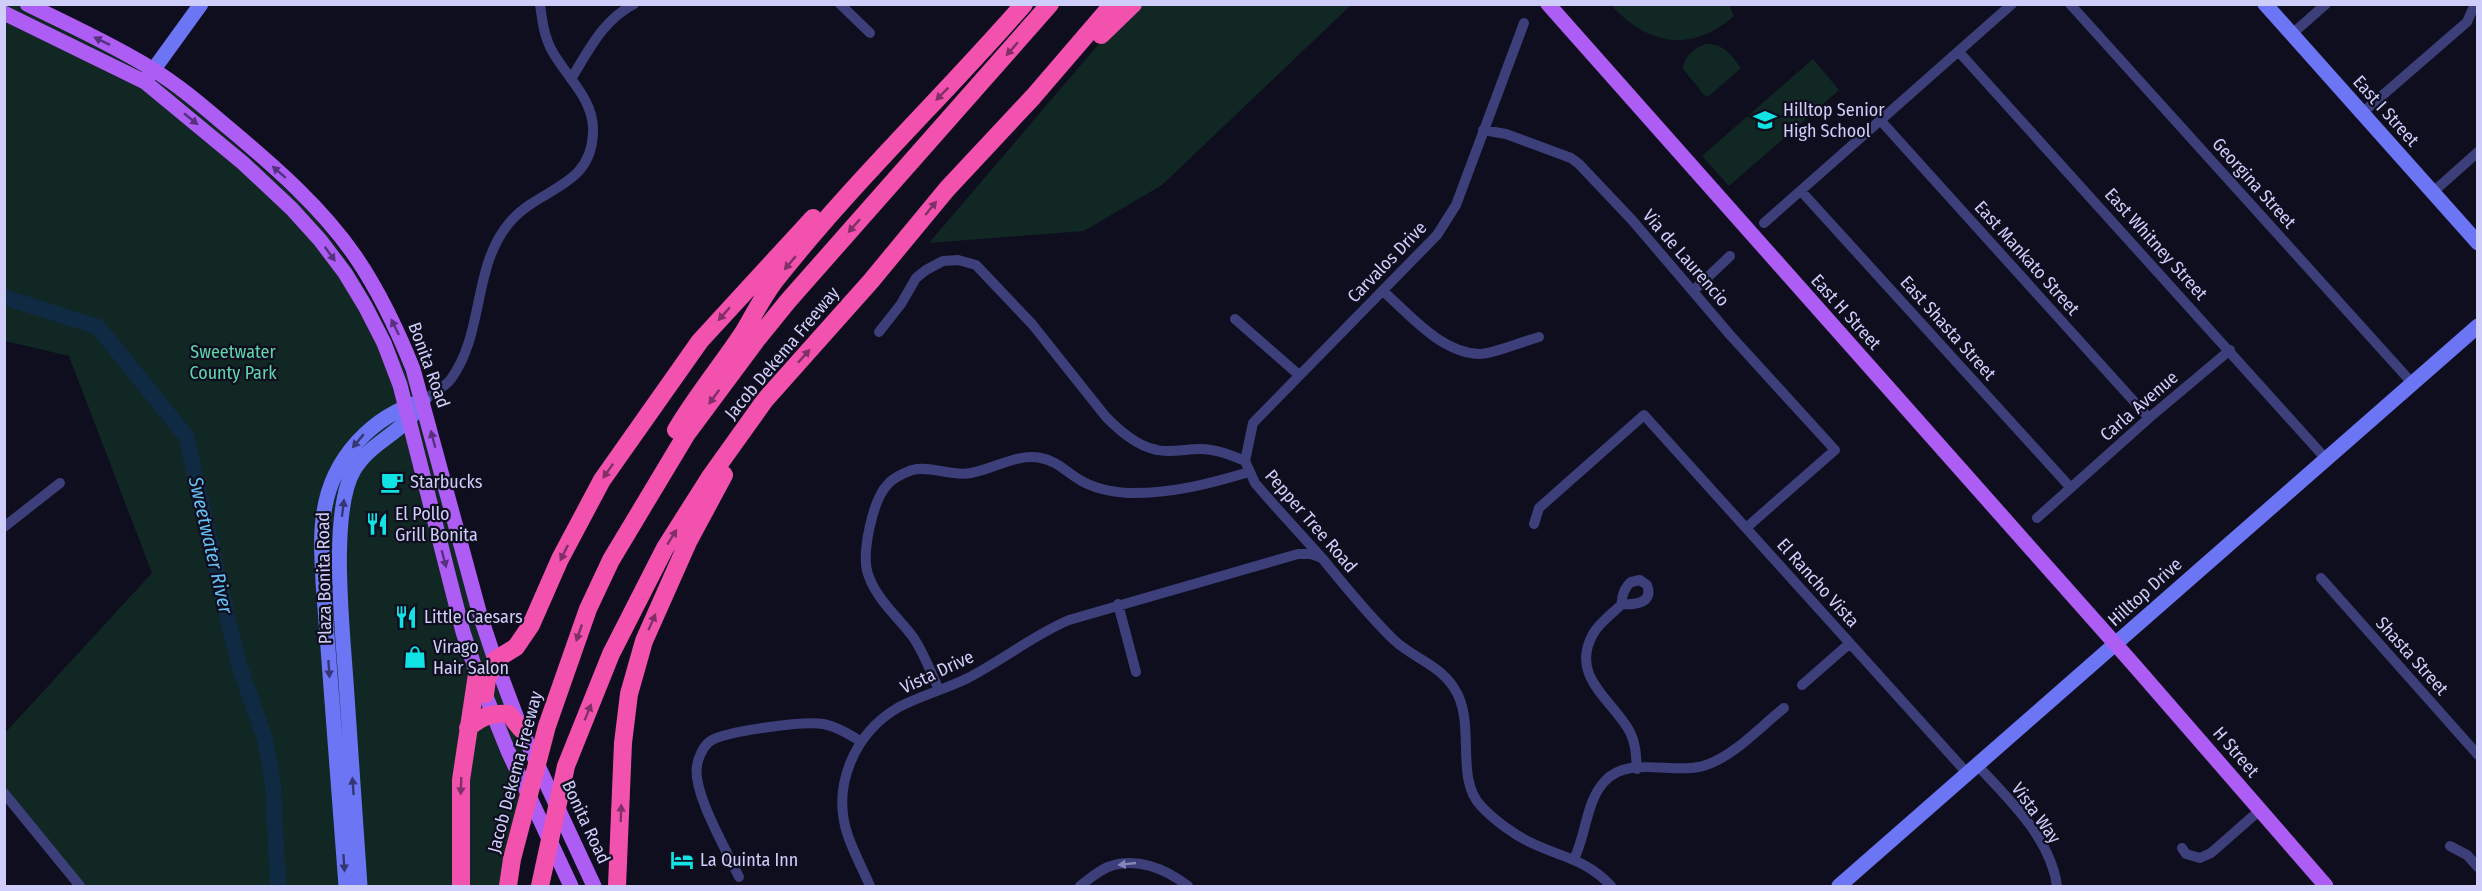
<svg xmlns="http://www.w3.org/2000/svg" width="2482" height="891" font-family="'Fira Sans Condensed',sans-serif">
<style>
.green{fill:#112724}
.lines{fill:none;stroke-linecap:round;stroke-linejoin:round}
.river{stroke:#112a43;stroke-width:16}
.street{stroke:#3c3f79;stroke-width:10}
.secondary{stroke:#6c75f4;stroke-width:15}
.primary{stroke:#ad5df3;stroke-width:15}
.highway{stroke:#f252ae;stroke-width:18}
.oneway{fill:#56327e}
.oneway2{fill:#803066}
.oneway3{fill:#343774}
.oneway4{fill:#8686ba}
.labels{text-anchor:middle;stroke-width:4.5;stroke-linejoin:round;paint-order:stroke}
.poi-label{font-size:18px;fill:#cfcefb;stroke:#0f0e1e;text-anchor:start}
.street-label{font-size:18px;fill:#cfcefb;stroke:#0f0e1e}
.park-label{font-size:18px;fill:#60d5ad;stroke:#0f0e1e}
.water-label{font-size:20px;font-style:italic;fill:#64bff4;stroke:#0f0e1e}
</style>
<rect width="100%" height="100%" fill="#0f0e1e"/>
<!-- green -->
<path class="green" d="M15,4C50,22 86,38 121,57C164,81 201,113 237,146C262,168 289,189 311,214C354,263 384,318 408,378L479,633L527,760L519,796L512,859L500,886H82L5,788L4,734L152,573L69,356L5,341L4,5Z
M1132,5H1351L1162,185L1084,231L929,243Z
M1611,5H1729L1734,16C1691,53 1649,46 1611,5Z
M1706,44C1724,44 1731,54 1741,68L1709,96H1705L1683,69C1684,56 1694,48 1706,44Z
M1813,59L1839,90L1729,186L1702,156Z"/>
<g class="lines">
<!-- river -->
<path class="river" d="M4,297L98,327L186,436L238,662L265,739L273,785L278,886"/>
<!-- street -->
<path class="street" d="M840,4L870,33
M2070,4L2413,384
M1524,23L1456,205L1437,235L1253,423L1245,461L1255,483C1277,509 1300,533 1322,558C1345,586 1368,615 1394,640C1413,658 1440,665 1454,688C1477,722 1454,778 1481,806C1495,821 1517,837 1536,845C1565,858 1588,861 1611,886
M2292,34L2326,4
M1959,52L2327,460
M571,79C589,50 603,20 634,4
M2362,113L2467,22L2475,4
M1881,121L2149,418
M1483,130L1506,134L1571,158L1579,164L1632,220L1731,336L1835,450L1746,528
M1801,191L2070,487
M2433,192L2478,152
M1764,223L2012,4
M1383,291C1410,315 1441,353 1480,354C1493,354 1524,341 1539,337
M1693,291L1730,256
M1235,319L1299,375
M879,332L901,304L916,278L926,270L943,261L958,260L976,265L1032,324L1106,417C1120,431 1137,446 1157,450C1170,453 1187,449 1200,449C1216,449 1231,455 1245,461
M423,401C432,394 444,388 451,379C485,332 472,266 510,222C540,187 591,188 593,133C595,99 565,76 551,49C544,35 542,20 540,4
M2037,518L2149,418L2230,350
M1534,524L1539,508L1644,415L1967,773
M4,527L60,483
M2321,578L2478,755
M1118,604L1136,672
M1622,604C1621,596 1625,587 1631,582L1640,580L1647,585C1654,603 1635,605 1622,604C1613,613 1599,623 1593,634C1569,677 1613,700 1630,732C1636,744 1636,756 1637,769
M1802,685L1850,643
M939,690C931,673 924,653 913,637C898,617 876,599 868,574C861,553 873,499 888,484C894,477 904,473 912,470C931,465 951,477 971,473C994,469 1017,453 1041,458C1057,461 1066,472 1080,480C1093,488 1113,492 1128,493C1170,494 1209,484 1249,472
M1977,765C2009,799 2051,839 2057,886
M4,793L80,886
M2450,846L2467,855L2478,867
M2182,848L2186,854L2200,858L2211,853L2260,810
M1574,859C1586,835 1586,802 1604,782C1628,754 1675,776 1706,765C1734,756 1761,726 1784,708
M739,877C727,851 692,792 697,766C698,758 703,747 709,742C723,731 804,721 823,724C836,726 849,734 860,741
M870,886C863,870 854,853 848,836C831,787 854,733 899,707C920,696 945,689 966,679C1002,661 1033,635 1069,620L1298,554H1311L1322,558
M1080,886C1088,880 1098,871 1108,867C1136,856 1166,869 1188,886"/>
<!-- secondary -->
<path class="secondary" d="M2265,4L2478,243
M146,80L201,4
M346,886L323,582C322,558 320,535 324,512C332,458 372,416 423,401
M360,886C356,823 351,759 347,696C344,642 328,514 354,470C369,444 399,434 416,411
M1839,886L2478,326"/>
<!-- primary -->
<path class="primary" d="M27,4C69,25 112,44 152,69C180,86 206,109 231,130C276,168 321,207 355,256C379,291 397,329 413,369L480,615L495,660L521,729L594,886
M1548,4L2134,665L2326,886
M4,13L145,82L243,163L292,209L320,240L345,273L365,306L384,343L400,385L463,632L477,674L508,751L571,886"/>
<!-- highway -->
<path class="highway" d="M1101,35L1133,4
M676,430C696,396 721,366 743,333C753,316 762,298 774,282C851,184 942,98 1024,4
M485,694L487,680L495,660L516,647L531,625L560,559L602,480L700,341L813,218
M468,728C482,716 491,713 509,714L521,729
M461,886V780L477,674
M508,886L512,859L547,726L588,609L611,560L686,435L758,338L788,301L1050,4
M540,886L566,766L611,654L665,548L710,477L765,400L871,281L947,189L1033,97L1113,4
M617,886L623,743L629,694L644,641L688,542L724,475"/>
</g>
<!-- one-way arrows -->
<defs><path id="oneway-solid" d="M-6-.8H1V-3.2L6.5 0L1 3.2V.8H-6Z" transform="scale(1.5)"/></defs>
<g class="oneway">
<use href="#oneway-solid" transform="translate(102 41) rotate(-154)"/>
<use href="#oneway-solid" transform="translate(191 119) rotate(39)"/>
<use href="#oneway-solid" transform="translate(279 172) rotate(-139)"/>
<use href="#oneway-solid" transform="translate(330 254) rotate(54)"/>
<use href="#oneway-solid" transform="translate(395 327) rotate(-116)"/>
<use href="#oneway-solid" transform="translate(433 439) rotate(-105)"/>
<use href="#oneway-solid" transform="translate(444 559) rotate(75)"/>
</g>
<g class="oneway2">
<use href="#oneway-solid" transform="translate(1012 49) rotate(131)"/>
<use href="#oneway-solid" transform="translate(942 94) rotate(135)"/>
<use href="#oneway-solid" transform="translate(931 208) rotate(-51)"/>
<use href="#oneway-solid" transform="translate(854 226) rotate(131)"/>
<use href="#oneway-solid" transform="translate(790 263) rotate(130)"/>
<use href="#oneway-solid" transform="translate(724 314) rotate(131)"/>
<use href="#oneway-solid" transform="translate(804 356) rotate(-48)"/>
<use href="#oneway-solid" transform="translate(714 397) rotate(126)"/>
<use href="#oneway-solid" transform="translate(608 471) rotate(125)"/>
<use href="#oneway-solid" transform="translate(672 537) rotate(-58)"/>
<use href="#oneway-solid" transform="translate(564 553) rotate(116)"/>
<use href="#oneway-solid" transform="translate(652 622) rotate(-66)"/>
<use href="#oneway-solid" transform="translate(579 633) rotate(109)"/>
<use href="#oneway-solid" transform="translate(588 712) rotate(-68)"/>
<use href="#oneway-solid" transform="translate(461 786) rotate(92)"/>
<use href="#oneway-solid" transform="translate(621 813) rotate(-88)"/>
</g>
<g class="oneway3">
<use href="#oneway-solid" transform="translate(358 441) rotate(130)"/>
<use href="#oneway-solid" transform="translate(343 508) rotate(-83)"/>
<use href="#oneway-solid" transform="translate(329 669) rotate(86)"/>
<use href="#oneway-solid" transform="translate(353 786) rotate(-94)"/>
<use href="#oneway-solid" transform="translate(344 863) rotate(86)"/>
</g>
<use class="oneway4" href="#oneway-solid" transform="translate(1127 864) rotate(174)"/>
<!-- icons -->
<defs>
<g id="school-bare" transform="scale(1.8)"><path d="M0-5L7-2L0 1L-7-2ZM-4 1L0 2.5L4 1V4Q0 6-4 4Z" fill="#11e3e5" stroke="#0f0e1e" stroke-width="2.5" paint-order="stroke"/></g>
<g id="cafe-bare" transform="scale(1.8)"><path d="M-5.5-4.5H6V0H3Q3 3.5 0 3.5H-2.5Q-5.5 3.5-5.5 0ZM3-3.2v2h1.7v-2ZM-6 4.5H4V6H-6Z" fill="#11e3e5" stroke="#0f0e1e" stroke-width="2.5" paint-order="stroke"/></g>
<g id="restaurant-bare" transform="scale(1.8)"><path d="M-5-6h1v4h1v-4h1v4h1v-4h1v5L-1.5 .5V6h-2V.5L-5-1ZM5-6V6H3V1.5H1.5Q1.5-4 5-6Z" fill="#11e3e5" stroke="#0f0e1e" stroke-width="2.5" paint-order="stroke"/></g>
<g id="shop-bare" transform="scale(1.8)"><path d="M-5-2.5h2.3a2.7 3.5 0 0 1 5.4 0H5L5.5 6h-11ZM-1.5-2.5h3a1.5 2.3 0 0 0-3 0Z" fill="#11e3e5" stroke="#0f0e1e" stroke-width="2.5" paint-order="stroke"/></g>
<g id="hotel-bare" transform="scale(1.8)"><path d="M-6-4.5h1.5V1H6V5H4.5V3h-9V5H-6ZM-4 0a1.8 1.8 0 1 1 3.6 0ZM.5 0V-2.5h3Q6-2.5 6 0Z" fill="#11e3e5" stroke="#0f0e1e" stroke-width="2.5" paint-order="stroke"/></g>
</defs>
<g fill-rule="evenodd">
<use href="#school-bare" x="1765" y="120"/>
<use href="#cafe-bare" x="392" y="482"/>
<use href="#restaurant-bare" x="377" y="524"/>
<use href="#restaurant-bare" x="406" y="617"/>
<use href="#shop-bare" x="415" y="657"/>
<use href="#hotel-bare" x="682" y="860"/>
</g>
<g class="labels">
<!-- poi labels -->
<g class="poi-label">
<text x="1783" y="116">Hilltop Senior<tspan x="1783" dy="21">High School</tspan></text>
<text x="410" y="488">Starbucks</text>
<text x="395" y="520">El Pollo<tspan x="395" dy="21">Grill Bonita</tspan></text>
<text x="424" y="623">Little Caesars</text>
<text x="433" y="653">Virago<tspan x="433" dy="21">Hair Salon</tspan></text>
<text x="700" y="866">La Quinta Inn</text>
</g>
<!-- street labels -->
<g class="street-label">
<text transform="translate(2386 111) rotate(48)" y="6">East I Street</text>
<text transform="translate(2254 183) rotate(48)" y="6">Georgina Street</text>
<text transform="translate(2156 244) rotate(48)" y="6">East Whitney Street</text>
<text transform="translate(1686 258) rotate(49)" y="6">Via de Laurencio</text>
<text transform="translate(2027 258) rotate(48)" y="6">East Mankato Street</text>
<text transform="translate(1387 262) rotate(-46)" y="6">Carvalos Drive</text>
<text transform="translate(1846 312) rotate(48)" y="6">East H Street</text>
<text transform="translate(1948 328) rotate(48)" y="6">East Shasta Street</text>
<text transform="translate(782 353) rotate(-50)" y="6">Jacob Dekema Freeway</text>
<text transform="translate(429 365) rotate(70)" y="6">Bonita Road</text>
<text transform="translate(2139 406) rotate(-41)" y="6">Carla Avenue</text>
<text transform="translate(1311 521) rotate(49)" y="6">Pepper Tree Road</text>
<text transform="translate(324 578) rotate(-91)" y="6">Plaza Bonita Road</text>
<text transform="translate(1818 583) rotate(48)" y="6">El Rancho Vista</text>
<text transform="translate(2145 592) rotate(-42)" y="6">Hilltop Drive</text>
<text transform="translate(2412 656) rotate(48)" y="6">Shasta Street</text>
<text transform="translate(937 672) rotate(-25)" y="6">Vista Drive</text>
<text transform="translate(2236 752) rotate(49)" y="6">H Street</text>
<text transform="translate(515 772) rotate(-75)" y="6">Jacob Dekema Freeway</text>
<text transform="translate(2036 813) rotate(54)" y="6">Vista Way</text>
<text transform="translate(586 822) rotate(65)" y="6">Bonita Road</text>
</g>
<!-- park labels -->
<g class="park-label">
<text x="233" y="358">Sweetwater<tspan x="233" dy="21">County Park</tspan></text>
</g>
<!-- water labels -->
<g class="water-label">
<text transform="translate(211 545) rotate(77)" y="7">Sweetwater River</text>
</g>
</g>
<!-- border -->
<rect width="2482" height="891" fill="none" stroke="#cfcefb" stroke-width="12"/>
</svg>
